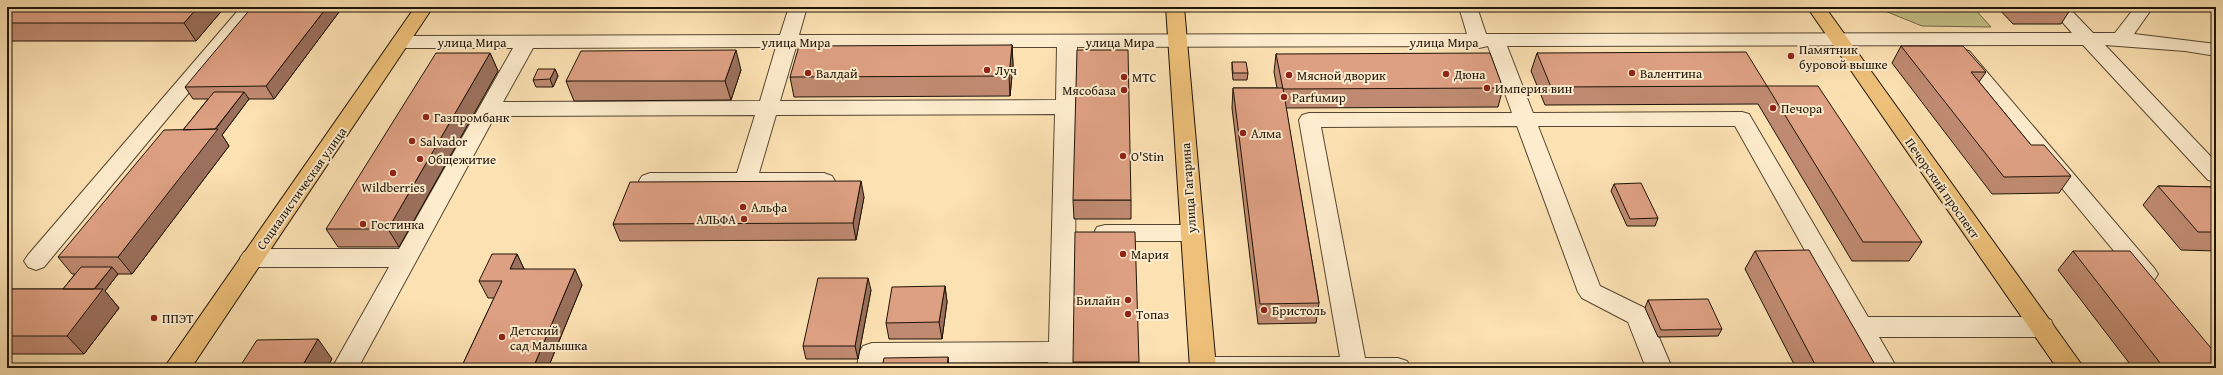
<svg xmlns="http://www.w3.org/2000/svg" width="2223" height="375" font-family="'Gentium Book Plus',serif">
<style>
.green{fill:#c6c188;stroke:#726a47}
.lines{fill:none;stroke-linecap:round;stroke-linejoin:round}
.minor-casing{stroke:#564731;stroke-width:2}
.major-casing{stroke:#1f1406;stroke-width:2}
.minor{fill:#fdeccd;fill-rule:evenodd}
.major{fill:#eec079;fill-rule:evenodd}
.wall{fill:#bf8a71;stroke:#1f1406}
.shaded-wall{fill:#9b705c;stroke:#1f1406}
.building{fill:#dea083;stroke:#1f1406}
.poi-dot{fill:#8f2418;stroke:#fdeccd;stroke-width:1.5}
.labels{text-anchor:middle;stroke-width:4;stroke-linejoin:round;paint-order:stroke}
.street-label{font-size:13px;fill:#1f1406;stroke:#fdeccd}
.poi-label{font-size:13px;fill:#1f1406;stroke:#fdeccd;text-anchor:start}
</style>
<rect width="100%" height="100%" fill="#fce1b2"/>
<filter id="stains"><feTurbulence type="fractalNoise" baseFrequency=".005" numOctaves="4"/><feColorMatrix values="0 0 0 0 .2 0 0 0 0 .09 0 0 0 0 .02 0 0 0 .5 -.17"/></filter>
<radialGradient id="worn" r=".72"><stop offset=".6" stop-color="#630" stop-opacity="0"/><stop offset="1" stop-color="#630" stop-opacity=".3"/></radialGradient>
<!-- green -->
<path class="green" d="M1885,7H1973L1991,27L1922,26L1885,11Z"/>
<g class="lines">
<!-- minor casing -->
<g class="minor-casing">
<path id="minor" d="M241,7H260L44,267L36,270L28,267L24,261L28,255Z
M789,7H807L799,35L1467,34L1459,7H1477L1486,34L2072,33L2049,7H2068L2093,33H2115L2135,7H2153L2134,34L2216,44V56L2185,51L2105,45L2216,162V182L2208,180L2083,45L1507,46L1533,113L1742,112L1749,114L1868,317H2042L2051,320L2054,327L2051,334L2042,337H1879L1897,368H1871L1735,126H1538L1600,286L1647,309L1672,368H1646L1628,322L1582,298L1578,292L1517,126L1321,127L1365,358H1398L1407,361L1411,368H1191L1194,360L1203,357H1340L1299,120L1302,115L1309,113H1512L1488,46L1479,48L1472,46L1077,47L1074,368H1048V362L883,363V368H857L859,353L863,346L872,343L1049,342L1055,114L776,115L759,173H824L832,176L835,181L832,186L824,189H650L642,186L639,181L642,176L650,173H737L755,115L495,116L358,368H332L389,267H252L244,264L240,258L244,252L252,249H399L513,48H401L394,46L391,42L394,38L401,36L780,35ZM776,47L760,101L503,102L533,48ZM796,47H1057L1056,100L780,101Z
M1962,49L1969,51L2154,268L2158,274L2154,280L2146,283L2138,280L1955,59L1952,55L1955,51Z
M1105,225H1192L1200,227L1203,233L1200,239L1192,241H1105L1097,239L1094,233L1097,227Z"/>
</g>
<!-- major casing -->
<g class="major-casing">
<path id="major" d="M415,7H433L191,368H164Z
M1166,7H1184L1216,368H1190Z
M1807,7H1825L2084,368H2057Z"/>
</g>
<!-- minor -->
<use href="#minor" class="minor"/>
<!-- major -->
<use href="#major" class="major"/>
</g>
<!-- wall -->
<path class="wall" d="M7,7H225L196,41H7Z
M494,7H765L764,9L494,8Z
M1235,7H1258L1257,10H1235Z
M1703,7H1752L1751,8L1705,9Z
M1997,7H2072L2061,24H2013Z
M342,8L274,99H249L222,135L229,146L132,274H118L105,291L119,308L84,354H7V289H63L75,274H72L58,257L183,130L208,99H193L185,87Z
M1012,45L1013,65L1010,96L794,97L790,77Z
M1901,46L1986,72L1979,82L2031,145L2071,176L2059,193L1992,194L1892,63Z
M490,53L498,71L399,247H338L326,229Z
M1537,53L1767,86L1922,242L1909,261H1852L1758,104L1545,105L1531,71Z
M1276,54L1503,88L1498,107L1286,108L1319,303L1316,323L1258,324L1232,108L1233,88H1277L1274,72Z
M1232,62L1248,73L1247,80H1233L1232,69Z
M555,69L558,76L553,87H536L533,80Z
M741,70L731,100L574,101L566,81Z
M1614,184L1658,218L1655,226H1627L1611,191Z
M2158,186L2216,187V251L2181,250L2143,205Z
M864,197L856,240L620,241L613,224Z
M1073,200H1131V219H1074Z
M1755,251L1877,368H1796L1745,269Z
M2073,251L2216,368H2133L2058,270Z
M517,254L524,269L582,285L548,368H461L494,298H488L479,281Z
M945,286L947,302L942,339H889L886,323Z
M871,290L858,359H806L803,346Z
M1648,300L1722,329L1718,336L1658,337L1645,308Z
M1073,362H1139V368H1073Z"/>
<!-- shaded-wall -->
<path class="shaded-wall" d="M198,7H225L196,41L184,23Z
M327,7H341L342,8L274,99L266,86Z
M1012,45L1013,65L1010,96L1009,76Z
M736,50L741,70L731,100L725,81Z
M490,53L498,71L399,247L388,229Z
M555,69L558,76L553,87L550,79Z
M244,92L249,99L222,135L229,146L132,274L118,257L208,139Z
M861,181L864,197L856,240L853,223Z
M517,254L525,271L510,269Z
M112,267L118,274L105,291L119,308L84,354L67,336L86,300Z
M575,269L582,285L548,368H533Z
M868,278L871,290L858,359L855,346Z
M945,286L947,302L942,339L939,322Z
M318,339L332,359L327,368H301Z
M948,357L949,368H947Z"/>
<!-- building -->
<path class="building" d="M7,7H198L184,23H7Z
M252,7H327L266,86L185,87Z
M1012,45L1009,76L790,77L799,46Z
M1901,46H1963L1986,72H1971L2031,145H2044L2071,176L2004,177Z
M736,50L725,81H566L581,51Z
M1077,50H1128L1131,200H1073Z
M1746,52L1767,86H1818L1922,242H1863L1767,86L1551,87L1537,53Z
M436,53H490L388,229H326Z
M1490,53L1503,88L1283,89L1276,54Z
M1232,62H1246L1248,73H1233Z
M538,69H555L550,79L533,80Z
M1233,88H1283L1319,303L1260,304Z
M214,92H244L215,129L183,130Z
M218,129L118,257H58L164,130Z
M861,181L853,223L613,224L630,182Z
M1641,183L1658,218L1630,219L1614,184Z
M2158,186L2216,187V232H2198Z
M1075,232H1135L1139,362H1073Z
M1809,250L1877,368H1817L1755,251Z
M2073,251H2130L2216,354V368H2164Z
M492,254H517L510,269H575L533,368H461L502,281H479Z
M81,267H112L94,289H63Z
M818,278H868L855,346H803Z
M945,286L939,322L886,323L892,287Z
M7,289H103L67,336H7Z
M1708,299L1722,329L1661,330L1648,300Z
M318,339L301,368H239L257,340Z
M948,357L947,368H882L884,358Z"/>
<!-- markers -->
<g class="poi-dot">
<circle cx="1791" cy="56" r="4"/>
<circle cx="987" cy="70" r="4"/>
<circle cx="808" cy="73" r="4"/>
<circle cx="1632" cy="73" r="4"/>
<circle cx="1446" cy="74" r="4"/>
<circle cx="1289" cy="75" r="4"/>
<circle cx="1124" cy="77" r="4"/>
<circle cx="1487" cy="88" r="4"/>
<circle cx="1124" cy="90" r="4"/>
<circle cx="1284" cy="97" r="4"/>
<circle cx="1773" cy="108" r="4"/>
<circle cx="426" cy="117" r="4"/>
<circle cx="1243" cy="133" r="4"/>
<circle cx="412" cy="141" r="4"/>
<circle cx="1123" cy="156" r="4"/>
<circle cx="420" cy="159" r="4"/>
<circle cx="393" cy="173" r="4"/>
<circle cx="743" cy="207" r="4"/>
<circle cx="744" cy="219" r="4"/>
<circle cx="363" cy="224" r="4"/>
<circle cx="1123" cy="254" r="4"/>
<circle cx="1128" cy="300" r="4"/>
<circle cx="1264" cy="310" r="4"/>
<circle cx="1128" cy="314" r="4"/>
<circle cx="154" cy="318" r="4"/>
<circle cx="502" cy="337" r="4"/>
</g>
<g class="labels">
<!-- street labels -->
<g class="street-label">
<text x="472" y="47">улица Мира</text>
<text x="796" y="47">улица Мира</text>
<text x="1120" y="47">улица Мира</text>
<text x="1444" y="47">улица Мира</text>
<text transform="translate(301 188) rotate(-55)" y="5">Социалистическая улица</text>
<text transform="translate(1188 188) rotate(-94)" y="5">улица Гагарина</text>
<text transform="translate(1943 188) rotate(55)" y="5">Печорский проспект</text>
</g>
<!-- poi labels -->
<g class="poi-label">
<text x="1799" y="54">Памятник<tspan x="1799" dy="15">буровой вышке</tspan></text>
<text x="995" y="75">Луч</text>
<text x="816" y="78">Валдай</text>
<text x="1640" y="78">Валентина</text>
<text x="1454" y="79">Дюна</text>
<text x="1297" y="80">Мясной дворик</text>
<text x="1132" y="82">МТС</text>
<text x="1495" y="93">Империя вин</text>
<text x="1116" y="95" text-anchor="end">Мясобаза</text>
<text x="1292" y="102">Parfuмир</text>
<text x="1781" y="113">Печора</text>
<text x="434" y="122">Газпромбанк</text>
<text x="1251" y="138">Алма</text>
<text x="420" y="146">Salvador</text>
<text x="1131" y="161">O'Stin</text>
<text x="428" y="164">Общежитие</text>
<text x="393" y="192" text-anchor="middle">Wildberries</text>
<text x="751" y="212">Альфа</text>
<text x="736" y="224" text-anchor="end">АЛЬФА</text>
<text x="371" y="229">Гостинка</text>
<text x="1131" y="259">Мария</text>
<text x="1120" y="305" text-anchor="end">Билайн</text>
<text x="1272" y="315">Бристоль</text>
<text x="1136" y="319">Топаз</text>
<text x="162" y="323">ППЭТ</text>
<text x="510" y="335">Детский<tspan x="510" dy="15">сад Малышка</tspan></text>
</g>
</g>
<!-- margin -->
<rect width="2223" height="375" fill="none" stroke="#fce1b2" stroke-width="24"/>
<rect x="8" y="8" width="2207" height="359" fill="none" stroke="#1f1406" stroke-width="2"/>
<rect x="12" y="12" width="2199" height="351" fill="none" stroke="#1f1406"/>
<rect width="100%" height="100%" filter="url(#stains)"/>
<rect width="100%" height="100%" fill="url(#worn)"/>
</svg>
